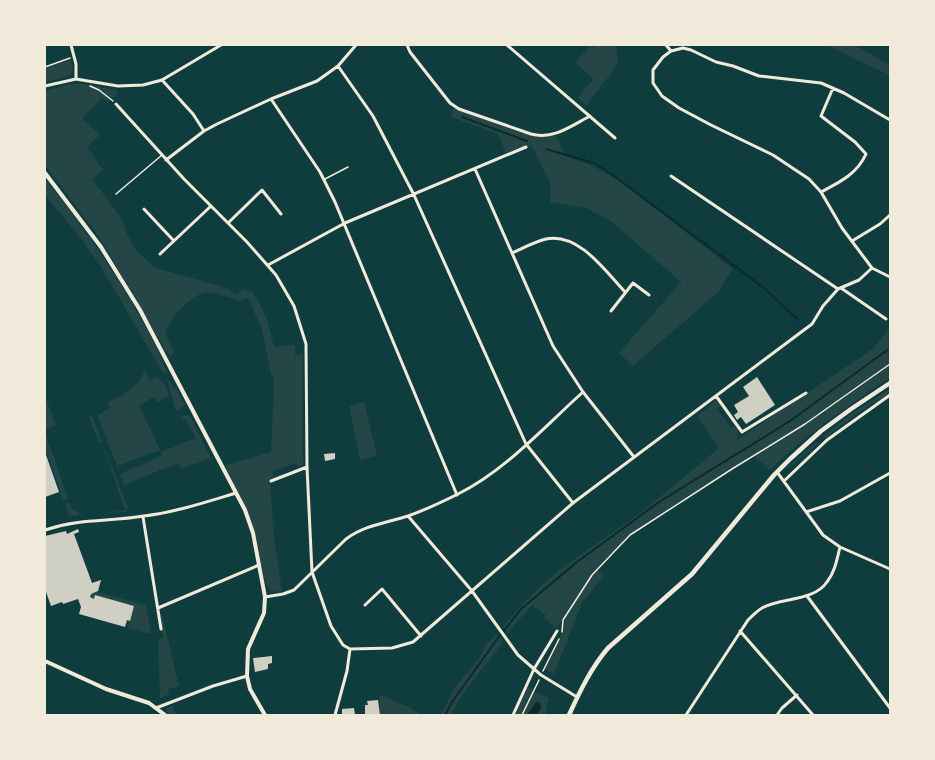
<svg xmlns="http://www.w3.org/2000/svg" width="935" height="760" font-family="Commissioner,sans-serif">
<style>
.green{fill:#244646}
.water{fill:#0a2a2b}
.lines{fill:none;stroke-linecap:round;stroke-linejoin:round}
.stream{stroke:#0a2a2b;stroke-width:2}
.building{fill:#cfcfc3}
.path{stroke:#f1e9da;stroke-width:1.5}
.service{stroke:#f1e9da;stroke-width:1.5}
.minor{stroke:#f1e9da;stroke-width:3}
.tertiary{stroke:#f1e9da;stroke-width:4}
.secondary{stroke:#f1e9da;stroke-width:4.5}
</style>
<rect width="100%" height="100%" fill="#0f3d3e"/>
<!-- green -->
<path class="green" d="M595,45H616L618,64L587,105L578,98L593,79L575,62L591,46L593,48Z
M827,45H854L890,65V76Z
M70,60L73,72L66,77L45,82V69Z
M70,84H82L117,90V95L107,102L102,98L82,118L100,135L87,147L103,170L92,179L120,216L127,234L135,249L155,268L228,288L236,295L245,288L248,293L251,291C264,308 270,326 274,347L295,345V355L303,354V465L298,467L296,463L272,472L274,477L270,479L274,537L282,591L274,592L269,589C260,572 260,551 255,532C249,509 235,487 225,465L271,452L274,380L271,373L262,329L248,298L238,301C234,298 209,292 204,292C186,301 173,314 165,332L174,352L170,358L100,238L45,165V91Z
M454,107L531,134H555L565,153L564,156L588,164L616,178L733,269L718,292L633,366L619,353L681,282L611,221L586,208L550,202V183L531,145L507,155L498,134L451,117Z
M45,179C87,230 124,285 155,344C160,353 162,363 167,372L163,373L103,270L83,241L45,195Z
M890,328V378C847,406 806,435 770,470L754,456C702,489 636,522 597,569L604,576L582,603L554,674L544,669L563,631L562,621L556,628L544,618L546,615L532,605L508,633L503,626L527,599L558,571L643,511L719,448L697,416L716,401L721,405L717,408L731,428L735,425C739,432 738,434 737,440L871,350Z
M145,370L150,380L156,377L165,384L169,396L157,402L154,397L139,405L160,450L117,466L97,415L110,408L107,403C123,395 138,388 145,370Z
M166,377L178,392L185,405L178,411L175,409Z
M890,389V393L856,414L825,438L823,436L854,412Z
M45,396L56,425L45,430Z
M364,402L377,456L360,460L349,406Z
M87,413L93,418L102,442L99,443Z
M186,415L190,416L211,458L181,469L178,463L124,485L120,474L162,456L161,452L196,438L185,418L181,420L182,417Z
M46,435L68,499L63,500L45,447Z
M816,442L818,444L789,468L788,467Z
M105,449L128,508L126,512L107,513L125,510L106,454L103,452Z
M69,503L72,509L79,512V515L69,516L65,504Z
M97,592L146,605L151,634L128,628L134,606L96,595L94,599L90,597L91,594Z
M159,614L162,615L164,624L179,686L168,689L169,694L160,698L158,639L163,638Z
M497,634L503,642L462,695L451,715H441L455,687L479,659L487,643Z
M526,687L549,698L545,715H513Z
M379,695L407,706L421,715H382L380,713Z
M172,705L176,715H169L166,709Z"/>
<!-- water -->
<path class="water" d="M536,702L540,703L541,709L536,715H527Z"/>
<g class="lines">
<!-- stream -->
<path class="stream" d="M462,117L527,141
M546,149L594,163L610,173L764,288L798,320
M445,715L452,702L495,642L521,609L577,562L659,502L790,421L890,348"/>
</g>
<!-- building -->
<path class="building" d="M757,377L775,405L746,424L741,417L737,420L734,415L738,412L734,405L749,396L743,387Z
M45,452L59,492L45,497Z
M335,453V459L325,461L324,454Z
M78,529L79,532L74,534L92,583L101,580L98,591L91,594L90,597L94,599L95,595L134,606L130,621L127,620L125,627L79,614L81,607L78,599L63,604L62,602L51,606L45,589V536L66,531L67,534Z
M272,656V663L268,664V669L255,672L253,658Z
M378,700L380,715H365V705H368L367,701Z
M354,708L355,715H342V709Z"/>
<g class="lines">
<!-- path -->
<path class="path" d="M45,67L70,58
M90,86L99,90L113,101
M562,632L563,620L592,575L630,535L732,469L805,424L890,364
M543,671L559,639
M522,715L539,680"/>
<!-- service -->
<path class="service" d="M325,179L348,167
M116,194L162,155"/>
<!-- minor -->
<path class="minor" d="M71,45L76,64V79
M407,45L410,52L450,103L459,109L531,134C553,140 571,126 590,116
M507,45L615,138
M666,45L671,51
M338,66L373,116L414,195L526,444L573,503
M162,80L193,114L204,131
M45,86L76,79L118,86L143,85L162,80L221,45
M271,99L320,172L335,202L457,495
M116,104L184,179L247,242L276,275L294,306L306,344L307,467L312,572L331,626L343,645L350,649
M890,120L844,93L821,83L759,76L733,66L716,62L691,50L683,48L671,51L663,57L653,70V83L662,96L679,108L711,125L773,155L809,179L821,192L842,228L872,268L890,277
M166,160L204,131L217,124L271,99L317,81L338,66L356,45
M475,169L553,346L583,392L634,457
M671,176L838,289
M821,192C840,182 857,174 866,154L855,142L821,116L833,88
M144,209L174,241
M228,223L262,190L281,214
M852,241L880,224L890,215
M512,253C523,248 534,242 546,239C579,232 606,272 625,292
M160,254L211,206
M268,265L345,223L526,147
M841,288L886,319
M611,311L633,283L649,295
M716,396L742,432L806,393
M777,472L823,535L840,547L890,569
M271,481L307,467
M784,481L827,440L890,395
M806,512L840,501L890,473
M408,516L472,591L518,655L541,675L577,697
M143,517L161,629
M45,530C80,518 109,522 144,516C176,512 206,502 236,493
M807,596L890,708
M265,597L283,594L294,590L346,539C365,525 386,523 408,516C425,510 442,502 458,494C506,470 544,427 583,392
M365,605L382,589L421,636
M158,608L259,565
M740,631L813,715
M350,649L392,648L413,642L573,503L812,324L823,306L838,289L859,280L872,268
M156,708L213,686L247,676
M335,715L347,671L350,649
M513,715L534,669L557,631
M686,715L748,620C752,616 757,611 762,608C782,597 813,602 827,582C835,572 837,559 840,547
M777,715L782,708L797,695"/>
<!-- tertiary -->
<path class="tertiary" d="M45,173L101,247L140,310L245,510L253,533L265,597L264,613L248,649L247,676L250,689L265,715
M45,661L106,689L149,703L165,715"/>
<!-- secondary -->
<path class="secondary" d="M569,715C580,691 591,668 608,648L692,574L774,475L790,459L821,431L851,409L890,383"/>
</g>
<!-- border -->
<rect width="935" height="760" fill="none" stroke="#f1e9da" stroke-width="92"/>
</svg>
